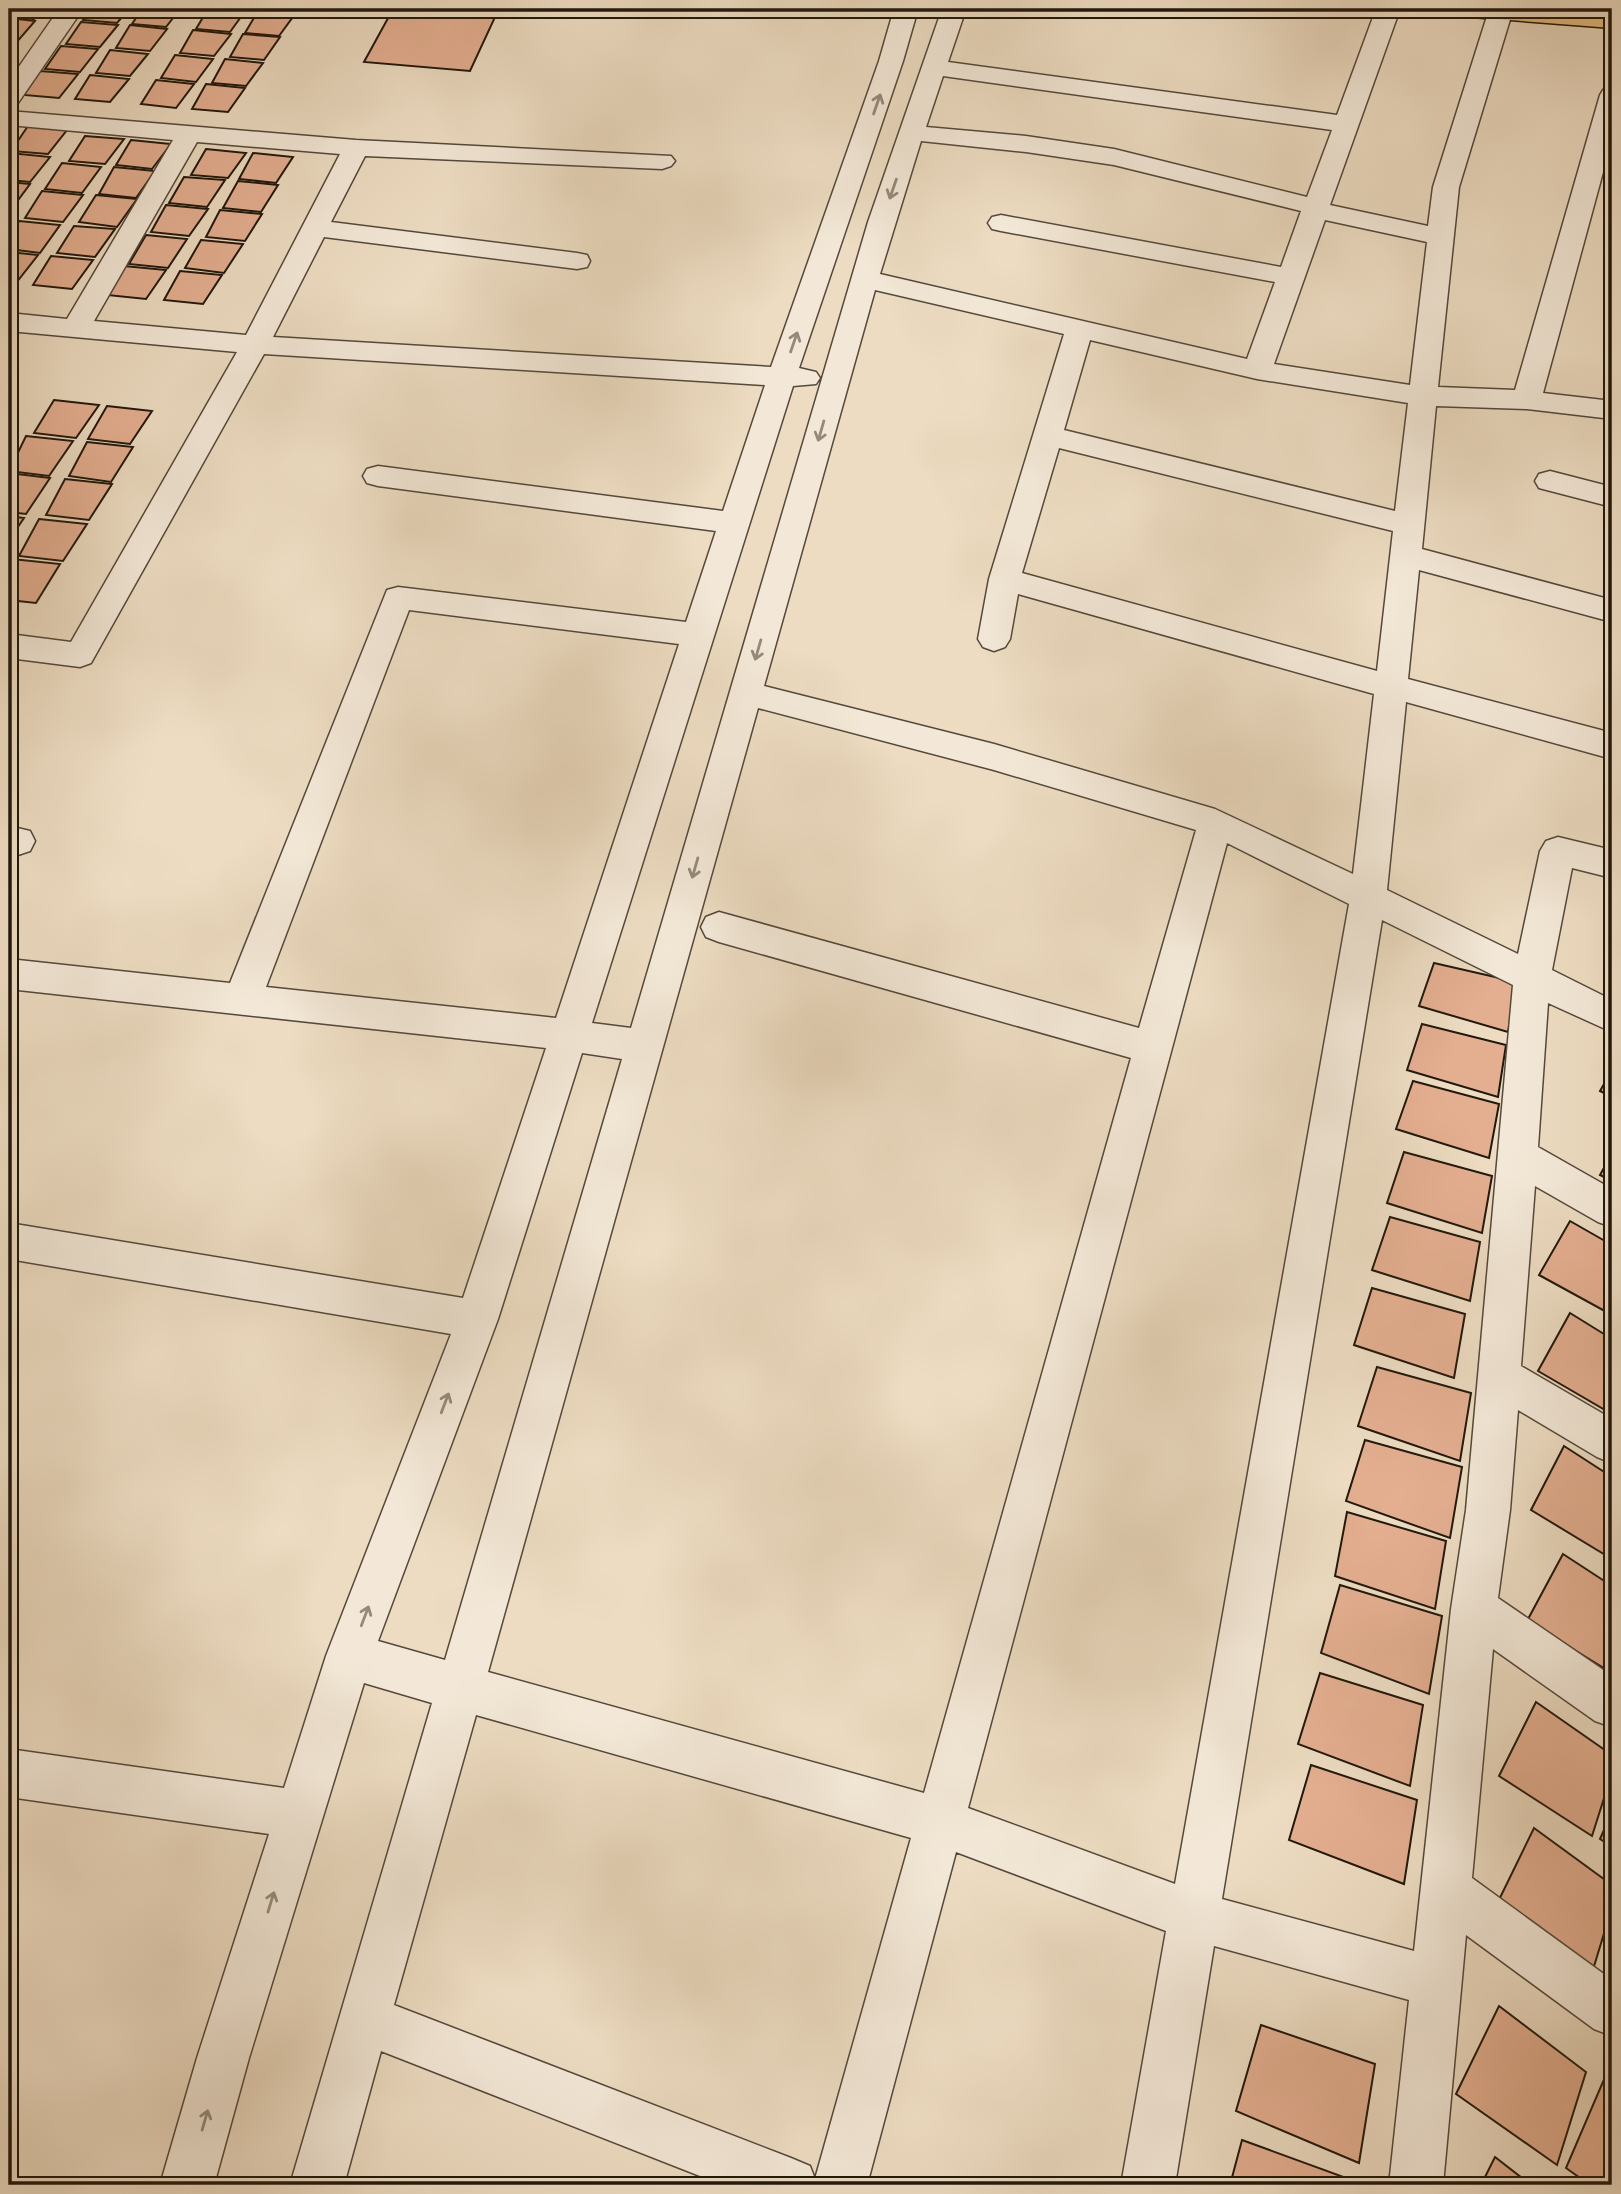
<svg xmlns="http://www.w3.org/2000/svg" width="1621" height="2194" viewBox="0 0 1621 2194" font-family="'IM FELL Double Pica',serif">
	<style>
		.building { fill: #e4af91; stroke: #21180c; stroke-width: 2 }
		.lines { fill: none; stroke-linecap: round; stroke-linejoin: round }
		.minor-casing { stroke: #54493a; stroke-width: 3 }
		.major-casing { stroke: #21180c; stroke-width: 3 }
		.minor { fill: #f3e8d7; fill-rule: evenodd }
		.major { fill: #e6be81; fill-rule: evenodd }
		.oneway { stroke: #948a7c }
	</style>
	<rect width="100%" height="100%" fill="#eddcc2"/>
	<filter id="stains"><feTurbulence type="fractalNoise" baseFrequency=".00286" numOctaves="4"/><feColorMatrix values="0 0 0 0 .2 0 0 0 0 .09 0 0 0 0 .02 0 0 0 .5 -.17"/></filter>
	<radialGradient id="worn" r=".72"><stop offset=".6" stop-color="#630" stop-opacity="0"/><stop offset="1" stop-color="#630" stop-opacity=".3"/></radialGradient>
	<g class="building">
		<path d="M9,9H43L34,19L9,17Z"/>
		<path d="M91,9H129L117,23L83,20Z"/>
		<path d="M142,9H180L166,27L132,24Z"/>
		<path d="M208,9H228L246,10L230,32L196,29Z"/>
		<path d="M393,9H414L496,15L470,71L364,62Z"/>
		<path d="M258,11L295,14L279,36L245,33Z"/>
		<path d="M9,18L35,21L16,43L9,42Z"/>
		<path d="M81,22L118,25L100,47L66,44Z"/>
		<path d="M130,25L167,29L150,51L116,48Z"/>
		<path d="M193,30L231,34L214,56L180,53Z"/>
		<path d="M243,34L280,37L264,60L230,57Z"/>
		<path d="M61,46L98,49L80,72L45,69Z"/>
		<path d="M110,50L148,54L130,76L96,73Z"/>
		<path d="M175,55L213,59L196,82L161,78Z"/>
		<path d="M225,59L263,63L246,86L212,83Z"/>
		<path d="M40,71L78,74L59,98L24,95Z"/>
		<path d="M90,75L129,79L110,102L75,99Z"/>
		<path d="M156,80L194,84L176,108L141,104Z"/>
		<path d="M206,84L245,88L228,112L192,109Z"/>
		<path d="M28,126L67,130L48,154L11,151Z"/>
		<path d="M85,136L124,139L105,164L69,161Z"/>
		<path d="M131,140L171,144L152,169L116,165Z"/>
		<path d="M206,149L246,153L228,178L191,175Z"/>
		<path d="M10,153L50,157L30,182L9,180Z"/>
		<path d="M253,153L293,157L276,183L239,179Z"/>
		<path d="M62,163L101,167L82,193L45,189Z"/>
		<path d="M114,167L155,171L136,198L99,194Z"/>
		<path d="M184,177L225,180L207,207L169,203Z"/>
		<path d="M238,181L278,185L261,212L223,208Z"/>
		<path d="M9,182L30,184L10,211H9Z"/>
		<path d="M42,191L83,195L63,222L25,218Z"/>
		<path d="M96,195L137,199L117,227L79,222Z"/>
		<path d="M166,205L208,209L189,236L151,232Z"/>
		<path d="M220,210L262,214L245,241L206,237Z"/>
		<path d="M19,221L60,225L40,253L9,249V237Z"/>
		<path d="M74,226L115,229L95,257L57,253Z"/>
		<path d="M146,235L187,239L168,268L129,264Z"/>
		<path d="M201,240L243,244L224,273L185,268Z"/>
		<path d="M9,252L38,255L16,283H9Z"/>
		<path d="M51,256L93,260L72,289L33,285Z"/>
		<path d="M124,266L166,270L146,299L107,295Z"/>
		<path d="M180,271L222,275L203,304L164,300Z"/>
		<path d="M54,400L99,405L76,438L34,433Z"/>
		<path d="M107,406L152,411L130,444L88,439Z"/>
		<path d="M26,436L73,441L49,476L9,471Z"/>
		<path d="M87,442L133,447L111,482L69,476Z"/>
		<path d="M9,473L50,478L26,514L9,512Z"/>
		<path d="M65,479L112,484L89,520L46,515Z"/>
		<path d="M9,516L24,518L9,540Z"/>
		<path d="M39,519L87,524L63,561L19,556Z"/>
		<path d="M12,559L60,564L36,603L9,600V565Z"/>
		<path d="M1434,963L1517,982L1508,1032L1419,1006Z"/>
		<path d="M1422,1024L1506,1045L1498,1097L1407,1070Z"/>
		<path d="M1612,1070V1097L1600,1091Z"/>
		<path d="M1413,1081L1499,1104L1489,1158L1396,1129Z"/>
		<path d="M1404,1152L1492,1176L1482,1233L1387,1203Z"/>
		<path d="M1612,1153V1181L1600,1175Z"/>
		<path d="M1390,1217L1480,1242L1470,1301L1372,1270Z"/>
		<path d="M1570,1221L1612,1245V1315L1539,1275Z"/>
		<path d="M1372,1288L1465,1314L1454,1378L1354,1345Z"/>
		<path d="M1570,1313L1612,1339V1414L1538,1371Z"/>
		<path d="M1377,1367L1471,1393L1460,1461L1358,1426Z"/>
		<path d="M1365,1440L1462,1467L1450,1538L1346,1501Z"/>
		<path d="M1564,1446L1612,1477V1559L1531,1510Z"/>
		<path d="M1347,1512L1446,1541L1435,1609L1335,1576Z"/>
		<path d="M1563,1554L1612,1586V1673L1527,1621Z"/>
		<path d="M1340,1585L1442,1616L1429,1694L1321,1653Z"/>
		<path d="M1320,1673L1423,1705L1410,1786L1298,1744Z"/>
		<path d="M1536,1702L1612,1755V1773L1592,1836L1499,1776Z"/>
		<path d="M1311,1765L1417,1800L1404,1884L1289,1840Z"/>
		<path d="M1612,1812V1847L1600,1839Z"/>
		<path d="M1534,1828L1612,1885V1907L1592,1973L1495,1908Z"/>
		<path d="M1499,2006L1586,2072L1557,2165L1456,2094Z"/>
		<path d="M1261,2025L1375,2064L1359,2163L1236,2111Z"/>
		<path d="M1605,2077L1612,2082V2185H1590L1566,2168Z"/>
		<path d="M1242,2140L1360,2183L1359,2185H1230Z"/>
		<path d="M1495,2157L1531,2185H1481Z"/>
	</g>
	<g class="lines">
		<g class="minor-casing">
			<g id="minor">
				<path d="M59,9H83L18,103L9,105V81Z"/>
				<path d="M894,9H918L903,61L799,368L816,372L820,378L816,384L793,386L592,1023L631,1028L868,222L942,9H966L948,62L1337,115L1376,9H1400L1330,205L1428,226L1433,187L1488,13L1491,9H1509L1512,13L1459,187L1438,387L1515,390L1600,95L1603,90L1612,88V139L1543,393L1612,401V419L1527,409L1436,406L1422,549L1612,600V622L1419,570L1408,679L1612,733V759L1406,702L1387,890L1518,954L1540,851L1546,841L1558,837L1612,850V878L1572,868L1552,970L1612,1000V1032L1548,1003L1538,1147L1612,1189V1227L1598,1222L1535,1186L1521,1366L1612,1419V1463L1597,1457L1518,1410L1510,1510L1498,1598L1612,1676V1727L1595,1721L1493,1649L1472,1878L1612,1980V2036L1594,2029L1466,1935L1443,2185H1389L1409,2000L1214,1946L1175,2185H1121L1166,1931L956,1852L867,2185H723L381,2051L344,2185H290L432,1703L364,1683L249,2058L214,2185H160L197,2058L269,1834L9,1797V1749L284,1788L326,1656L451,1334L9,1259V1223L463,1298L546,1048L9,989V959L230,983L387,590L398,587L686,622L716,531L378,486L367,483L363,476L367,469L378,466L723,511L765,385L264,354L91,663L80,667L9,658V634L71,642L237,352L9,331V313L67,319L173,140L9,125V111L356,140L671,156L675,161L671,166L662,169L365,156L331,222L577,253L587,255L590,261L587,267L577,269L324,237L273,337L771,367L879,61ZM943,76L1332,130L1307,197L1114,149L1026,136L926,127ZM921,141L1026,152L1114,165L1301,211L1281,267L1001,215L992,217L988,223L992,229L1001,231L1275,282L1247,359L880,274ZM197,142L340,154L246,335L94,321ZM1325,220L1427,242L1410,385L1274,364ZM875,290L1064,334L989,579L978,639L983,647L994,651L1005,647L1010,639L1018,594L1374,694L1353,874L1215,809L994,744L764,686ZM1090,340L1257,379L1408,403L1395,511L1064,430ZM1059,448L1393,531L1377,671L1022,573ZM409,610L679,644L556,1018L266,987ZM758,708L994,770L1196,830L1139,1028L719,912L706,917L701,927L706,937L719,942L1131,1058L924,1793L488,1672ZM1227,843L1349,904L1175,1884L968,1808ZM1382,920L1513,985L1466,1510L1451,1609L1414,1951L1222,1899ZM582,1053L622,1059L445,1660L378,1641L498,1319ZM476,1715L911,1838L815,2179L810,2166L791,2158L394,2005Z"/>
				<path d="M1550,471L1612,487V507L1539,488L1535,481L1539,474Z"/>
				<path d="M9,826L30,831L35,841L30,851L18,855L9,854Z"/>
			</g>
		</g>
		<g class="major-casing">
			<path id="major" d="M1446,9H1546L1612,14V28L1458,16L1450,14Z"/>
		</g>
		<use href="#minor" class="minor"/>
		<use href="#major" class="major"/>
	</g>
	<defs><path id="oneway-shaft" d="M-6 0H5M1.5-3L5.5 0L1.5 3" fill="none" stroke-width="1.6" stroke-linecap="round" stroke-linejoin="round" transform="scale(1.75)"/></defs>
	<g class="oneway">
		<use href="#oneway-shaft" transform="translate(877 104) rotate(-71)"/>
		<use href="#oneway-shaft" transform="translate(893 189) rotate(109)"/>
		<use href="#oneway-shaft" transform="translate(794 342) rotate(-71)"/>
		<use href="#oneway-shaft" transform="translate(821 431) rotate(106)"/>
		<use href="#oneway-shaft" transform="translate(758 650) rotate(106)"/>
		<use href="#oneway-shaft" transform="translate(695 868) rotate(106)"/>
		<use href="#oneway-shaft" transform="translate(445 1403) rotate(-69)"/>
		<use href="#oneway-shaft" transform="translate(365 1616) rotate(-69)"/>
		<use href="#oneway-shaft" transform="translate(271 1902) rotate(-73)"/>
		<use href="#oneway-shaft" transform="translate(205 2120) rotate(-74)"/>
	</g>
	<rect width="1621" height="2194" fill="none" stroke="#eddcc2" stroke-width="35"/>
	<rect x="10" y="10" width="1600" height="2173" fill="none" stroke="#21180c" stroke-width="3.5"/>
	<rect x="18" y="18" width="1586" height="2159" fill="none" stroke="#21180c" stroke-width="2"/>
	<rect width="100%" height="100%" filter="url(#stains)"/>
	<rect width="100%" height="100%" fill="url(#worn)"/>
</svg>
